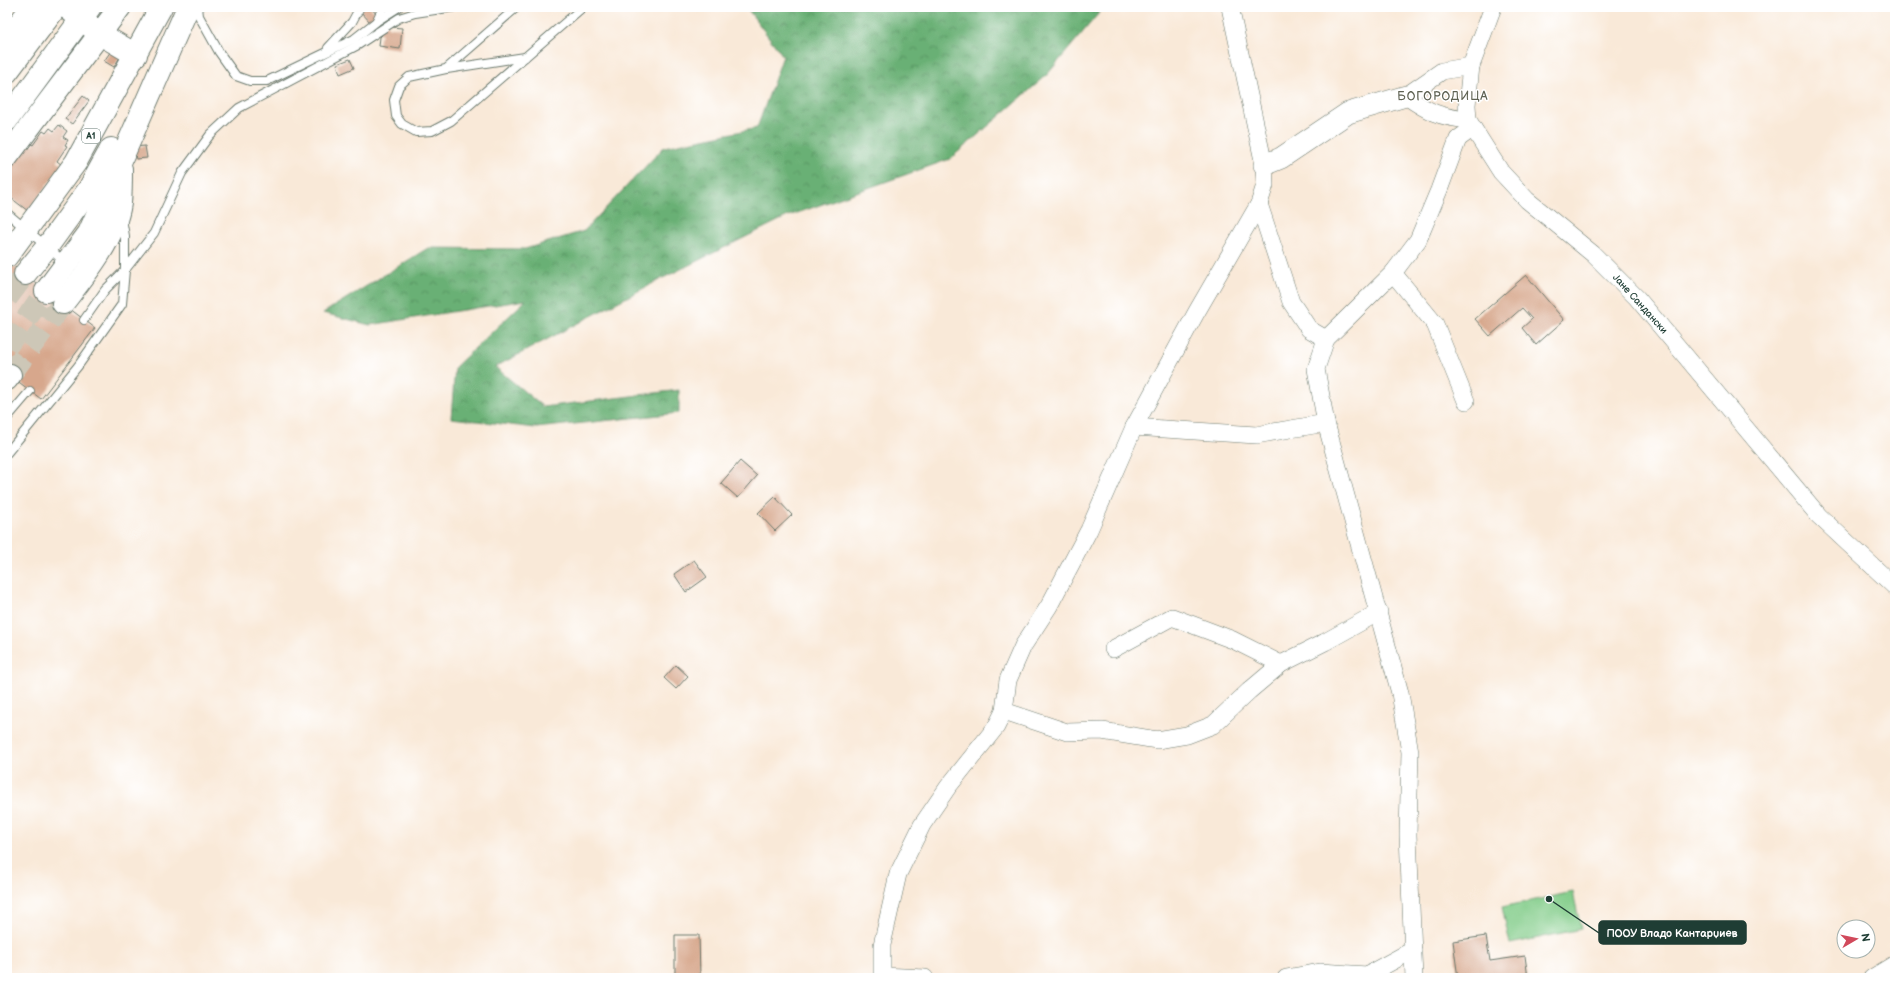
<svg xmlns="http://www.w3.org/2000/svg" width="1902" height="985" viewBox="0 0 1902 985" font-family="'Balsamiq Sans',sans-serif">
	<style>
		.forest { fill: url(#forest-crowns); stroke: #447654 }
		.pitch { fill: #82cc89; stroke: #50845e }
		.building { fill: #d7a78c }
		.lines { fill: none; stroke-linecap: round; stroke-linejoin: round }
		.motorway-tunnel { stroke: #cdc7b7; stroke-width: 22; stroke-dasharray: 22 11; stroke-linecap: butt }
		.service-casing { stroke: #6b796d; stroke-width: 10 }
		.minor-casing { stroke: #6b796d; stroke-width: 18 }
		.tertiary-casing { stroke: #6b796d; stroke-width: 22 }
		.motorway-casing { stroke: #6b796d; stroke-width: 24 }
		.service { stroke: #fff; stroke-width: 8 }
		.minor { stroke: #fff; stroke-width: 17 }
		.tertiary { stroke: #fff; stroke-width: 21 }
		.motorway { stroke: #fff; stroke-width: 22 }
		.labels { text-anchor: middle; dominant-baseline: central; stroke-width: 3; stroke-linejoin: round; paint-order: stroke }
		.shield { fill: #fff; stroke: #627771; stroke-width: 1 }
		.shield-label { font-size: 9px; font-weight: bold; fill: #1f3d34 }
		.street-label { font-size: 10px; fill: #1f3d34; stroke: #fff }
		.quarter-label { font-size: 12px; letter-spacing: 1px; fill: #5f6253; stroke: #fff }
		.leader { fill: none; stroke: #1f3d34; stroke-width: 1.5 }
		.callout-dot { fill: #1f3d34; stroke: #fff; stroke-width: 1.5 }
		.callout { fill: #1f3d34; stroke: #1f3d34; stroke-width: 1.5 }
		.callout-label { font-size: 11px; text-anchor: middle; font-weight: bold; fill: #fff }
	</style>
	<defs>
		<pattern id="forest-crowns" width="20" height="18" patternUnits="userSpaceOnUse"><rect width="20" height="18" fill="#69b075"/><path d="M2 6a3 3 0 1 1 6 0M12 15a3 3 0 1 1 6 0" fill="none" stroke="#569061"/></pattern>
	</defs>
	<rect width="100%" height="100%" fill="#fff"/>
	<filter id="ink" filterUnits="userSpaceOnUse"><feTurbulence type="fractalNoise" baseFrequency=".025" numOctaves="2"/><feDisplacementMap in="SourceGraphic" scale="8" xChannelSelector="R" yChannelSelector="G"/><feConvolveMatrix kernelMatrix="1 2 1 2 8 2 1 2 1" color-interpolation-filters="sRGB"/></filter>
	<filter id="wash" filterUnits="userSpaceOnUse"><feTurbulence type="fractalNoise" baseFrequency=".012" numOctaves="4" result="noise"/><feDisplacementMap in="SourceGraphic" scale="16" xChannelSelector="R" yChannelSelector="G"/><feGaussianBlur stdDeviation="0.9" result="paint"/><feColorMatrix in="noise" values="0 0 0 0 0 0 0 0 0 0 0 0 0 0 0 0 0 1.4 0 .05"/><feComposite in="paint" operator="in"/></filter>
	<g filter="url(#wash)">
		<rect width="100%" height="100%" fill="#f9e9d8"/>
		<path class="forest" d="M746,7H1104L1046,76L950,159L786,217L661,279L495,367L543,407L679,390V413L536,428L451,418L455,367L526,300L370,325L323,313L428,248L525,249L584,231L664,147L757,128L783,56Z"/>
		<path class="pitch" d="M1573,892L1581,929L1510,944L1502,907Z"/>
		<g id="blocks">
			<g class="building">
				<path d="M364,7H370L389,28L391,27L402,28L400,49L379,46L380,37L382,35L360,11Z"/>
				<path d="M111,51L120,57L114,67L104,61Z"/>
				<path d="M350,59L354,68L340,74L337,64Z"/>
				<path d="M83,96L89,101L72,124L65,119Z"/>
				<path d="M59,125L67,131L63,137L68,140L65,145L67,146L57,161L62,165L28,211L7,195V170L28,142L33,145L43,131L46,133L50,128L54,131Z"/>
				<path d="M145,146L147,158L136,159L134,147Z"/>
				<path d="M7,261L95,328L41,399L7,373Z"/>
				<path d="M1526,275L1564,320L1536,345L1522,328L1532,319L1522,308L1490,336L1475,319Z"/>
				<path d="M740,461L757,476L738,498L721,483Z"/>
				<path d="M775,497L792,515L775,531L758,513Z"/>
				<path d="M694,560L707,577L686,592L674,574Z"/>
				<path d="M676,665L688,676L676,689L664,678Z"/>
				<path d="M675,935H699L700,978H675Z"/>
				<path d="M1486,936L1490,961L1525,956L1528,978H1458L1453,941Z"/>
			</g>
		</g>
	</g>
	<g filter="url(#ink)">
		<use href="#blocks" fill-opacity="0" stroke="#6b796d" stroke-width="1"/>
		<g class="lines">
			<g class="motorway-tunnel">
				<path d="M7,298L25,274"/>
				<path d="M7,346L46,291"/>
				<path d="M10,375L63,303"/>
			</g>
			<g class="service-casing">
				<g id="service">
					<path d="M198,7L199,16L219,52L236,76L250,81H267L354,39L377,21L399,7"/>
					<path d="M517,7L446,69L409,77L399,86L394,100L396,116L402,124L416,132L432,131L451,121L583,7"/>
					<path d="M377,20L383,7"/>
					<path d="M328,48L352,22L360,7"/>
					<path d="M447,69L525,57"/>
					<path d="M7,213L66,263"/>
					<path d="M84,320L105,290L125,270V236L122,219"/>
					<path d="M7,418L30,391"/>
					<path d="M7,453L78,366L122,304L125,270L154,233L182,173L210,135L239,108L358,45L399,18L415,13L455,7"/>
				</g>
			</g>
			<g class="minor-casing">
				<g id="minor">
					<path d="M1493,7L1471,66L1467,105L1468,120L1473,128L1501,172L1527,200L1593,254L1637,298L1819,516L1895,587"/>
					<path d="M1468,120C1440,117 1428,112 1406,96L1442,71L1471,66"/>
					<path d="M1259,204L1291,302L1309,329L1326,339L1316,369L1326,423L1400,693L1410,752L1408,835L1414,978"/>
					<path d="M1393,273L1435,324L1466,401"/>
					<path d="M1326,339L1393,273L1418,240L1439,190L1458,139L1473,128"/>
					<path d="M1134,427L1256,435L1326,423"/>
					<path d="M1113,649L1172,617L1233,640L1281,664"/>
					<path d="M1004,711L1067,732L1102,731L1157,740L1187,735L1213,725L1249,691L1281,664L1325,642L1379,612"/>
					<path d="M882,976L925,978"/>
					<path d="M882,978V945L898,874L922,825L948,787L996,727L1004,711L1008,680L1023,646L1049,606L1089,530L1134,427L1196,313L1259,204L1265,185L1264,165L1230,7"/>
					<path d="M1286,978L1320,972L1367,975L1413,950"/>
					<path d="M1872,978L1895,964"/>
				</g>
			</g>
			<g class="tertiary-casing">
				<path id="tertiary" d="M1264,165L1281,158L1348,113L1406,96"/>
			</g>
			<g class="motorway-casing">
				<g id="motorway">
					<path d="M66,7L100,34L136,55"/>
					<path d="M7,40L32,7"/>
					<path d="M7,72L56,7"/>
					<path d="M7,120L90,7"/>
					<path d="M7,157L120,7"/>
					<path d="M7,256L76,162L161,7"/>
					<path d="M25,274L47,247L89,189L111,149"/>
					<path d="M46,291L89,233L188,7"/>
					<path d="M63,303C85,275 115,239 120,203C121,192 121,180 121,169"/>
					<path d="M7,379L10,375"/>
				</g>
			</g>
			<use href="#service" class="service"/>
			<use href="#minor" class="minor"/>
			<use href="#tertiary" class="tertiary"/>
			<use href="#motorway" class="motorway"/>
		</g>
	</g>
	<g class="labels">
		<rect class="shield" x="82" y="129" width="18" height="14" rx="3"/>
		<g class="shield-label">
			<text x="91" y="136">A1</text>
		</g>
		<g class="street-label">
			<text transform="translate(1640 304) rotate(48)">Јане Сандански</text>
		</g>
		<g class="quarter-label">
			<text x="1443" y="96">БОГОРОДИЦА</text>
		</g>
	</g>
	<path class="leader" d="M1549 899L1599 933"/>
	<circle class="callout-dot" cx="1549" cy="899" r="4"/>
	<rect class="callout" x="1599" y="921" width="147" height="23" rx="4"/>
	<g class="callout-label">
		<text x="1672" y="937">ПООУ Владо Кантарџиев</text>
	</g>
	<rect width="1902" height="985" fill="none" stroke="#fff" stroke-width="24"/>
	<g transform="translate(1856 939) rotate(81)"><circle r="19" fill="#ffffff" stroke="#a5b1ae"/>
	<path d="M0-3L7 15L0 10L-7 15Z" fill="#d1495b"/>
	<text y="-6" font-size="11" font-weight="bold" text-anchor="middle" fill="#1f3d34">N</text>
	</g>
</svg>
